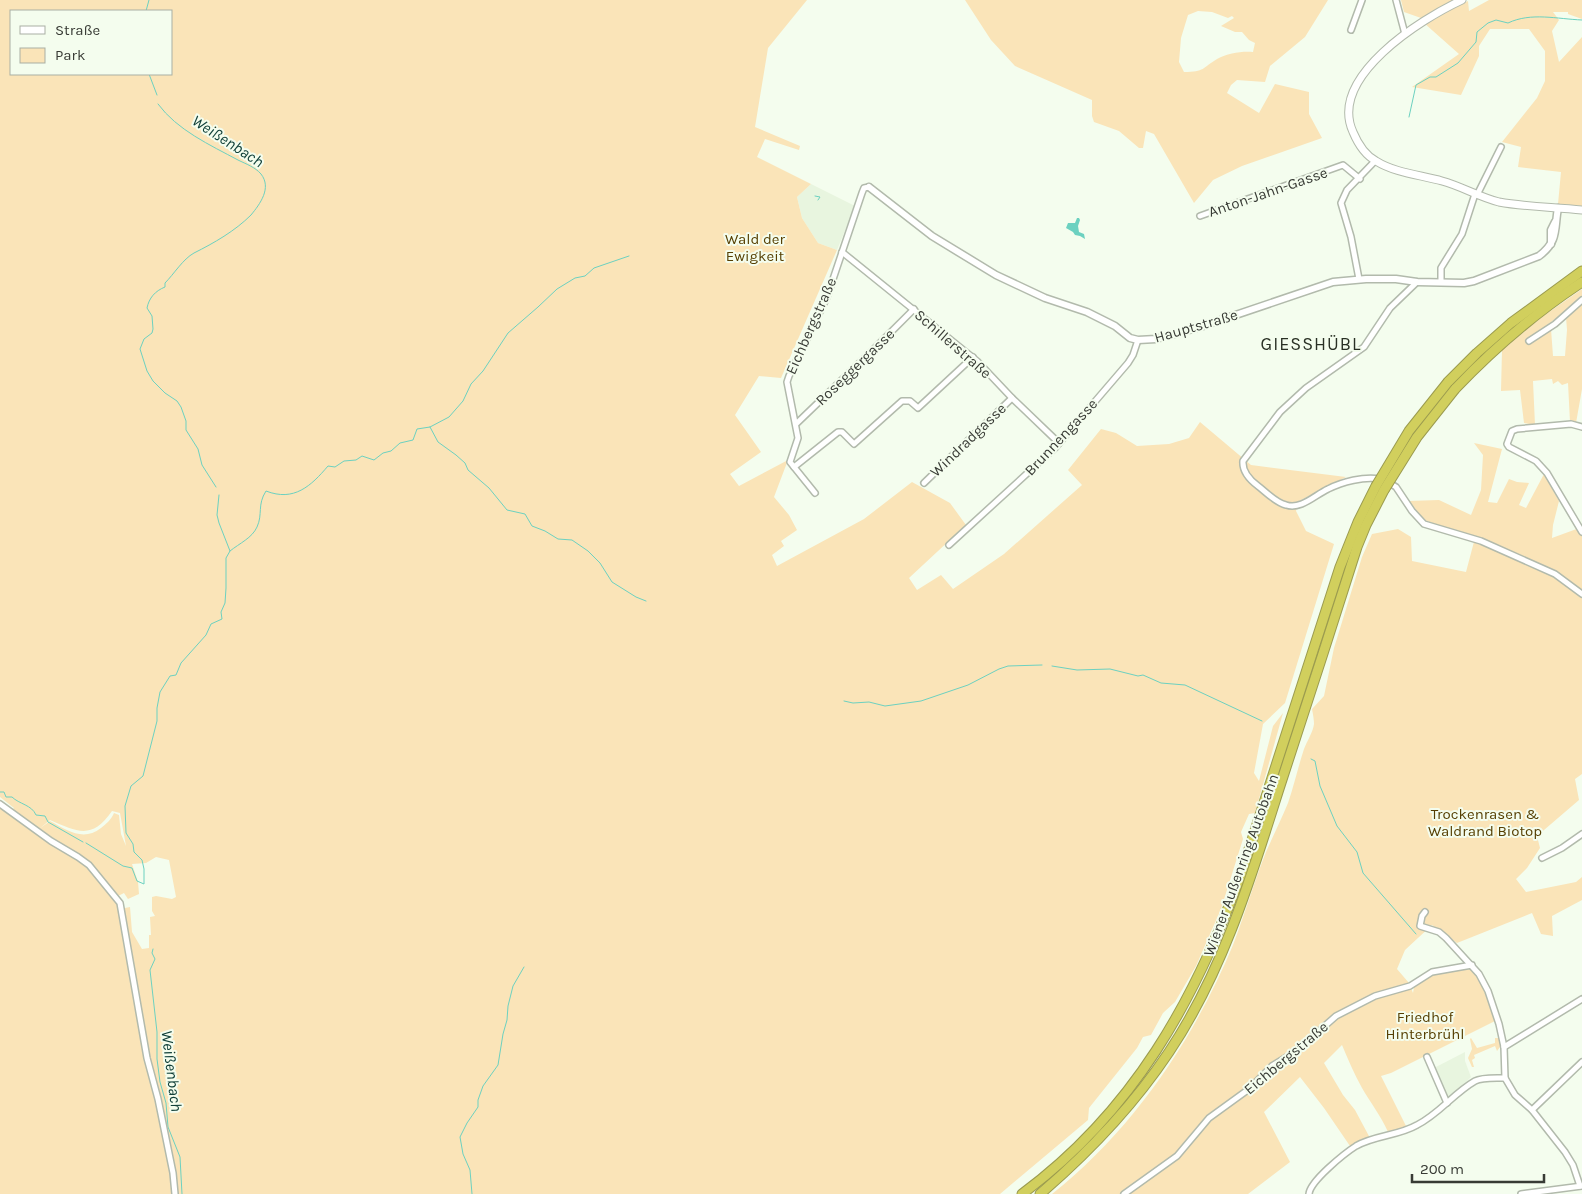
<svg xmlns="http://www.w3.org/2000/svg" width="1582" height="1194" viewBox="0 0 1582 1194" font-family="Karla,sans-serif">
	<style>
		.built { fill: #e8f5df }
		.green { fill: #fae4b8; fill-rule: evenodd }
		.water { fill: #6cd1c0 }
		.lines { fill: none; stroke-linecap: round; stroke-linejoin: round }
		.stream { stroke: #6cd1c0; stroke-width: 1 }
		.minor-casing { stroke: #b2baac; stroke-width: 8 }
		.tertiary-casing { stroke: #b2baac; stroke-width: 9 }
		.secondary-casing { stroke: #b2baac; stroke-width: 9 }
		.motorway-casing { stroke: #9b9b4f; stroke-width: 11 }
		.minor { stroke: #fff; stroke-width: 5 }
		.tertiary { stroke: #fff; stroke-width: 6 }
		.secondary { stroke: #fff; stroke-width: 7 }
		.motorway { stroke: #d1cf5d; stroke-width: 9 }
		.motorway-bridge-casing { stroke: #9b9b4f; stroke-width: 11; stroke-linecap: butt }
		.motorway-bridge { stroke: #d1cf5d; stroke-width: 9 }
		.labels { text-anchor: middle; dominant-baseline: central; stroke-width: 4; stroke-linejoin: round; paint-order: stroke }
		.street-label { font-size: 15px; fill: #383b35; stroke: #f4fdee }
		.park-label { font-size: 15px; fill: #563f02; stroke: #f4fdee }
		.water-label { font-size: 16px; font-style: italic; fill: #114039; stroke: #f4fdee }
		.quarter-label { font-size: 18px; letter-spacing: 1px; fill: #293024; stroke: #f4fdee }
	</style>
	<rect width="100%" height="100%" fill="#f4fdee"/>
	<g class="built">
		<path d="M811,184L855,206L837,250L818,243L802,218L797,197Z"/>
		<path d="M1465,1052V1061L1471,1077L1451,1097L1447,1098L1434,1068Z"/>
	</g>
	<g class="green">
		<path d="M0,0H807L768,48L755,127L800,146L799,150L765,139L757,157L811,184L797,197L802,218L818,243L837,250L781,378L759,376L735,415L761,452L730,474L739,486L788,460L774,497L789,515L797,530L781,541L784,546L772,555L777,566L864,519L912,482L950,503L966,525L909,578L917,590L941,575L953,589L1004,554L1082,485L1068,470L1101,429L1116,433L1137,446L1169,444L1189,438L1200,422L1251,465L1346,477L1299,501L1296,511L1306,531L1334,544L1285,703L1263,724L1254,773L1259,781L1273,726L1283,713L1255,813L1249,814L1241,832L1243,839L1221,909L1196,966L1175,1002L1163,1013L1151,1035L1143,1037L1137,1048L1089,1108L1088,1120L1000,1194H0V802L12,810L14,808L0,797ZM11,11H171V74H11ZM112,811L120,813L126,846L121,834L119,815L114,813C111,820 106,824 101,828C83,842 67,830 50,821L39,829L50,820C78,832 92,840 112,811ZM75,853L94,867L118,896L124,893L128,899L139,894L138,882L132,864L146,863L156,857L169,860L176,897L172,899L156,896L152,897V911L155,916L150,917L151,935H149V948L142,949L132,932L130,907L120,909L118,904L88,865Z"/>
		<path d="M965,0H1328L1305,37L1270,66L1265,82L1237,80L1231,85L1227,93L1259,113L1275,84L1309,92V114L1322,138L1242,166L1213,180L1194,203L1154,134L1146,131L1143,148H1139L1119,131L1094,122L1092,116V100L1015,66L991,40ZM1198,11L1212,12L1228,18L1232,16L1234,18L1221,26L1235,32H1242L1249,40L1255,43L1253,52C1242,51 1228,53 1217,59C1202,68 1205,72 1184,72L1179,62L1181,38L1188,15Z"/>
		<path d="M1401,0H1455L1421,18L1404,12Z"/>
		<path d="M1489,0H1582V19L1568,14V12H1553L1559,20L1552,31L1559,62L1582,37V206L1558,204L1561,172L1518,167L1521,147L1502,142L1537,98L1545,81V51L1529,29H1490L1479,46V56L1461,95L1412,87L1459,54L1424,23L1468,1L1469,11Z"/>
		<path d="M1582,289V389L1576,423L1570,422L1568,383L1562,385L1558,381L1553,384L1552,379L1533,381L1535,425L1524,423L1520,390L1501,391L1502,350L1542,317ZM1566,317L1567,330L1565,356H1553L1551,329L1534,336L1555,319L1557,320Z"/>
		<path d="M1474,443L1502,449L1488,502L1497,503L1509,479L1517,482L1529,483L1519,505L1526,508L1544,474L1559,501L1553,525L1552,538L1582,527V774L1575,779L1579,800L1537,836L1540,848L1527,868L1516,879L1526,892L1576,882L1582,877V900L1552,916L1553,936L1541,934L1532,913L1457,943L1432,925L1405,950L1397,969L1409,983L1413,993L1415,982L1432,972L1472,969L1482,985L1495,1021L1391,1073L1381,1076L1407,1128L1393,1133L1388,1132C1381,1116 1370,1102 1362,1088C1354,1074 1348,1059 1342,1045L1324,1063L1343,1095L1355,1110L1370,1138L1350,1146L1324,1108L1300,1077L1264,1112L1290,1162L1248,1194H1052C1133,1130 1194,1039 1233,945C1245,914 1254,882 1266,852C1273,836 1281,820 1288,803C1294,786 1298,767 1304,749C1307,741 1313,732 1314,724C1314,720 1313,714 1312,709L1324,696L1334,648L1362,557L1372,534L1398,529L1411,537L1412,561L1466,572L1475,538L1424,520L1408,501L1439,500L1471,515L1481,490L1483,455Z"/>
		<path d="M1471,1038L1477,1048L1495,1043V1038H1500V1047L1497,1051L1495,1046L1474,1055L1475,1058L1472,1060L1474,1067H1472L1468,1058L1472,1049L1470,1039Z"/>
	</g>
	<path class="water" d="M1077,218H1079L1080,220L1078,226L1079,232L1084,234L1085,239L1080,236L1075,235L1073,232L1066,228L1068,223H1075Z"/>
	<g class="lines">
		<g class="stream">
			<path d="M146,11L149,0"/>
			<path d="M149,74L157,95"/>
			<path d="M158,104C177,130 210,145 238,160C246,164 255,167 261,174C272,188 260,204 251,215C235,231 214,243 194,253C183,259 174,274 165,283V287C155,291 149,298 147,308L152,316L153,329L152,333L144,339L140,349L147,371L153,381L165,393L177,401L181,407L186,421V430L198,449L202,465L216,487"/>
			<path d="M1409,117L1416,85L1430,77H1436L1458,63L1476,42L1477,32L1488,23L1496,20L1508,23C1531,12 1557,19 1582,20"/>
			<path d="M815,196L820,197L818,200"/>
			<path d="M430,427L438,442L456,455L465,463L468,470L489,488L507,510L525,514L532,526L545,531L558,539L572,540L588,551L600,563L612,582L636,597L646,601"/>
			<path d="M230,551C240,543 252,538 257,527C263,514 257,505 266,491C294,502 311,486 328,466L335,467L344,461L356,460L362,456L374,460L383,453L391,451L400,443L413,440L417,429L430,427L449,417L463,401L471,384L483,371L508,333L538,307L557,289L575,278L585,276L594,268L629,256"/>
			<path d="M1052,666L1077,670L1110,669L1138,676L1143,675L1161,683L1185,685L1262,721"/>
			<path d="M844,701L853,703L869,702L885,706L921,701L968,685L999,669L1008,666L1042,665"/>
			<path d="M1311,759L1315,761L1320,786L1337,826L1357,852L1363,873L1416,934"/>
			<path d="M0,792H4L6,797H12C19,804 32,805 36,815L45,816L48,822L83,842"/>
			<path d="M86,843L123,866L132,868L137,881L144,884V869L142,860L134,852L133,844L126,833L125,806L131,786L143,776L157,721V708L160,692L170,676L176,675L181,663L206,635L211,624L222,619L221,612L225,603L226,588V558L230,551L219,523L217,515L219,495"/>
			<path d="M153,949L152,953L155,959L150,970L157,1032V1059L160,1082L166,1103L168,1127L180,1157L182,1194"/>
			<path d="M472,1194L470,1170L463,1154L460,1137L467,1123L478,1107V1100L483,1086L498,1065L503,1034L507,1020L508,1006L513,986L524,967"/>
		</g>
		<g class="minor-casing">
			<g id="minor">
				<path d="M1396,0L1405,34"/>
				<path d="M1351,30L1362,0"/>
				<path d="M1477,195L1501,147"/>
				<path d="M1200,216L1343,165L1360,179"/>
				<path d="M842,252L977,361L1012,398L1059,443"/>
				<path d="M1359,279L1351,237L1341,203L1347,190L1375,161"/>
				<path d="M1441,282V268L1462,234L1475,194"/>
				<path d="M1529,341L1555,324L1582,300"/>
				<path d="M796,424L874,349L914,309"/>
				<path d="M1582,427L1571,424L1517,429L1512,431L1507,444L1509,447L1536,461L1547,473L1582,532"/>
				<path d="M794,467L838,432H842L854,444L902,401H910L918,408L973,357"/>
				<path d="M1380,479C1364,476 1342,482 1328,489C1315,495 1301,510 1286,505C1276,503 1266,492 1258,486C1250,480 1242,472 1243,461L1280,412L1306,388L1364,347L1390,308L1417,282"/>
				<path d="M1388,482L1396,487L1412,511L1424,524L1481,541L1555,574L1582,594"/>
				<path d="M924,483L1012,398"/>
				<path d="M815,493L790,462L798,438L787,382L789,376L827,297L862,193L864,188L869,187"/>
				<path d="M949,545L1056,447L1128,363L1133,355L1138,340"/>
				<path d="M0,804L51,841L78,857L89,865L120,903L147,1058L158,1099L173,1173L175,1194"/>
				<path d="M1542,858L1562,848L1582,834"/>
				<path d="M1425,912L1422,916L1420,926L1439,932L1446,938L1479,974L1488,991L1499,1024L1504,1047L1505,1078L1515,1095L1532,1110L1565,1152L1573,1165L1580,1186"/>
				<path d="M1504,1047L1582,999"/>
				<path d="M1427,1057L1447,1103"/>
				<path d="M1532,1110L1582,1062"/>
				<path d="M1124,1194L1177,1156L1209,1118L1249,1089L1272,1066L1295,1052L1336,1016L1375,996L1410,986L1432,972L1472,965"/>
				<path d="M1309,1194C1310,1181 1345,1153 1356,1146C1375,1135 1398,1136 1417,1125C1439,1114 1454,1093 1475,1081C1482,1077 1496,1078 1505,1078"/>
				<path d="M1521,1194L1582,1186"/>
			</g>
		</g>
		<g class="tertiary-casing">
			<g id="tertiary">
				<path d="M869,187L932,236L996,275L1045,298L1087,312L1115,326L1130,338L1138,340L1156,339L1200,327L1333,282L1366,279H1396L1417,282L1464,283L1474,281L1539,256C1559,241 1554,229 1558,208"/>
				<path d="M1551,244V230L1555,222"/>
			</g>
		</g>
		<g class="secondary-casing">
			<path id="secondary" d="M1462,0C1421,19 1328,77 1353,132C1358,144 1365,155 1376,161C1395,173 1421,175 1442,181C1461,186 1479,197 1499,202C1526,207 1554,207 1582,210"/>
		</g>
		<g class="motorway-casing">
			<g id="motorway">
				<path d="M1448,382L1477,353L1511,323L1582,271"/>
				<path d="M1455,389C1494,348 1535,313 1582,282"/>
				<path d="M1022,1194C1133,1112 1195,1001 1241,874L1340,567L1358,522L1376,486"/>
				<path d="M1040,1194C1089,1152 1133,1106 1169,1052C1222,973 1250,881 1278,792C1305,710 1331,629 1357,547L1366,525L1384,490"/>
			</g>
		</g>
		<use href="#minor" class="minor"/>
		<use href="#tertiary" class="tertiary"/>
		<use href="#secondary" class="secondary"/>
		<use href="#motorway" class="motorway"/>
		<g class="motorway-bridge-casing">
			<g id="motorway-bridge">
				<path d="M1376,486L1409,431L1448,382"/>
				<path d="M1384,490L1417,437L1455,389"/>
			</g>
		</g>
		<use href="#motorway-bridge" class="motorway-bridge"/>
	</g>
	<g class="labels">
		<g class="street-label">
			<text transform="translate(1268 192) rotate(-19)">Anton-Jahn-Gasse</text>
			<text transform="translate(811 326) rotate(-66)">Eichbergstraße</text>
			<text transform="translate(1196 326) rotate(-16)">Hauptstraße</text>
			<text transform="translate(953 344) rotate(41)">Schillerstraße</text>
			<text transform="translate(855 367) rotate(-44)">Roseggergasse</text>
			<text transform="translate(1061 437) rotate(-47)">Brunnengasse</text>
			<text transform="translate(968 440) rotate(-44)">Windradgasse</text>
			<text transform="translate(1241 865) rotate(-70)">Wiener Außenring Autobahn</text>
			<text transform="translate(1286 1058) rotate(-40)">Eichbergstraße</text>
		</g>
		<g class="park-label">
			<text x="755" y="239">Wald der<tspan x="755" dy="17">Ewigkeit</tspan></text>
			<text x="1485" y="814">Trockenrasen &amp;<tspan x="1485" dy="17">Waldrand Biotop</tspan></text>
			<text x="1425" y="1017">Friedhof<tspan x="1425" dy="17">Hinterbrühl</tspan></text>
		</g>
		<g class="water-label">
			<text transform="translate(228 141) rotate(33)">Weißenbach</text>
			<text transform="translate(172 1071) rotate(83)">Weißenbach</text>
		</g>
		<g class="quarter-label">
			<text x="1311" y="344">GIESSHÜBL</text>
		</g>
	</g>
	<rect x="10" y="10" width="162" height="65" fill="#f4fdee" stroke="#a9afa4"/>
	<rect x="20" y="26" width="25" height="8" fill="#ffffff" stroke="#a9afa4"/>
	<text x="55" y="35" font-size="15" fill="#383b35">Straße</text>
	<rect x="20" y="48" width="25" height="15" fill="#fae4b8" stroke="#a9afa4"/>
	<text x="55" y="60" font-size="15" fill="#383b35">Park</text>
	<path d="M1412 1174v8h132v-8" fill="none" stroke="#383b35" stroke-width="2.5"/>
	<text x="1420" y="1174" font-size="15" fill="#383b35" stroke="#f4fdee" stroke-width="4" paint-order="stroke">200 m</text>
</svg>
